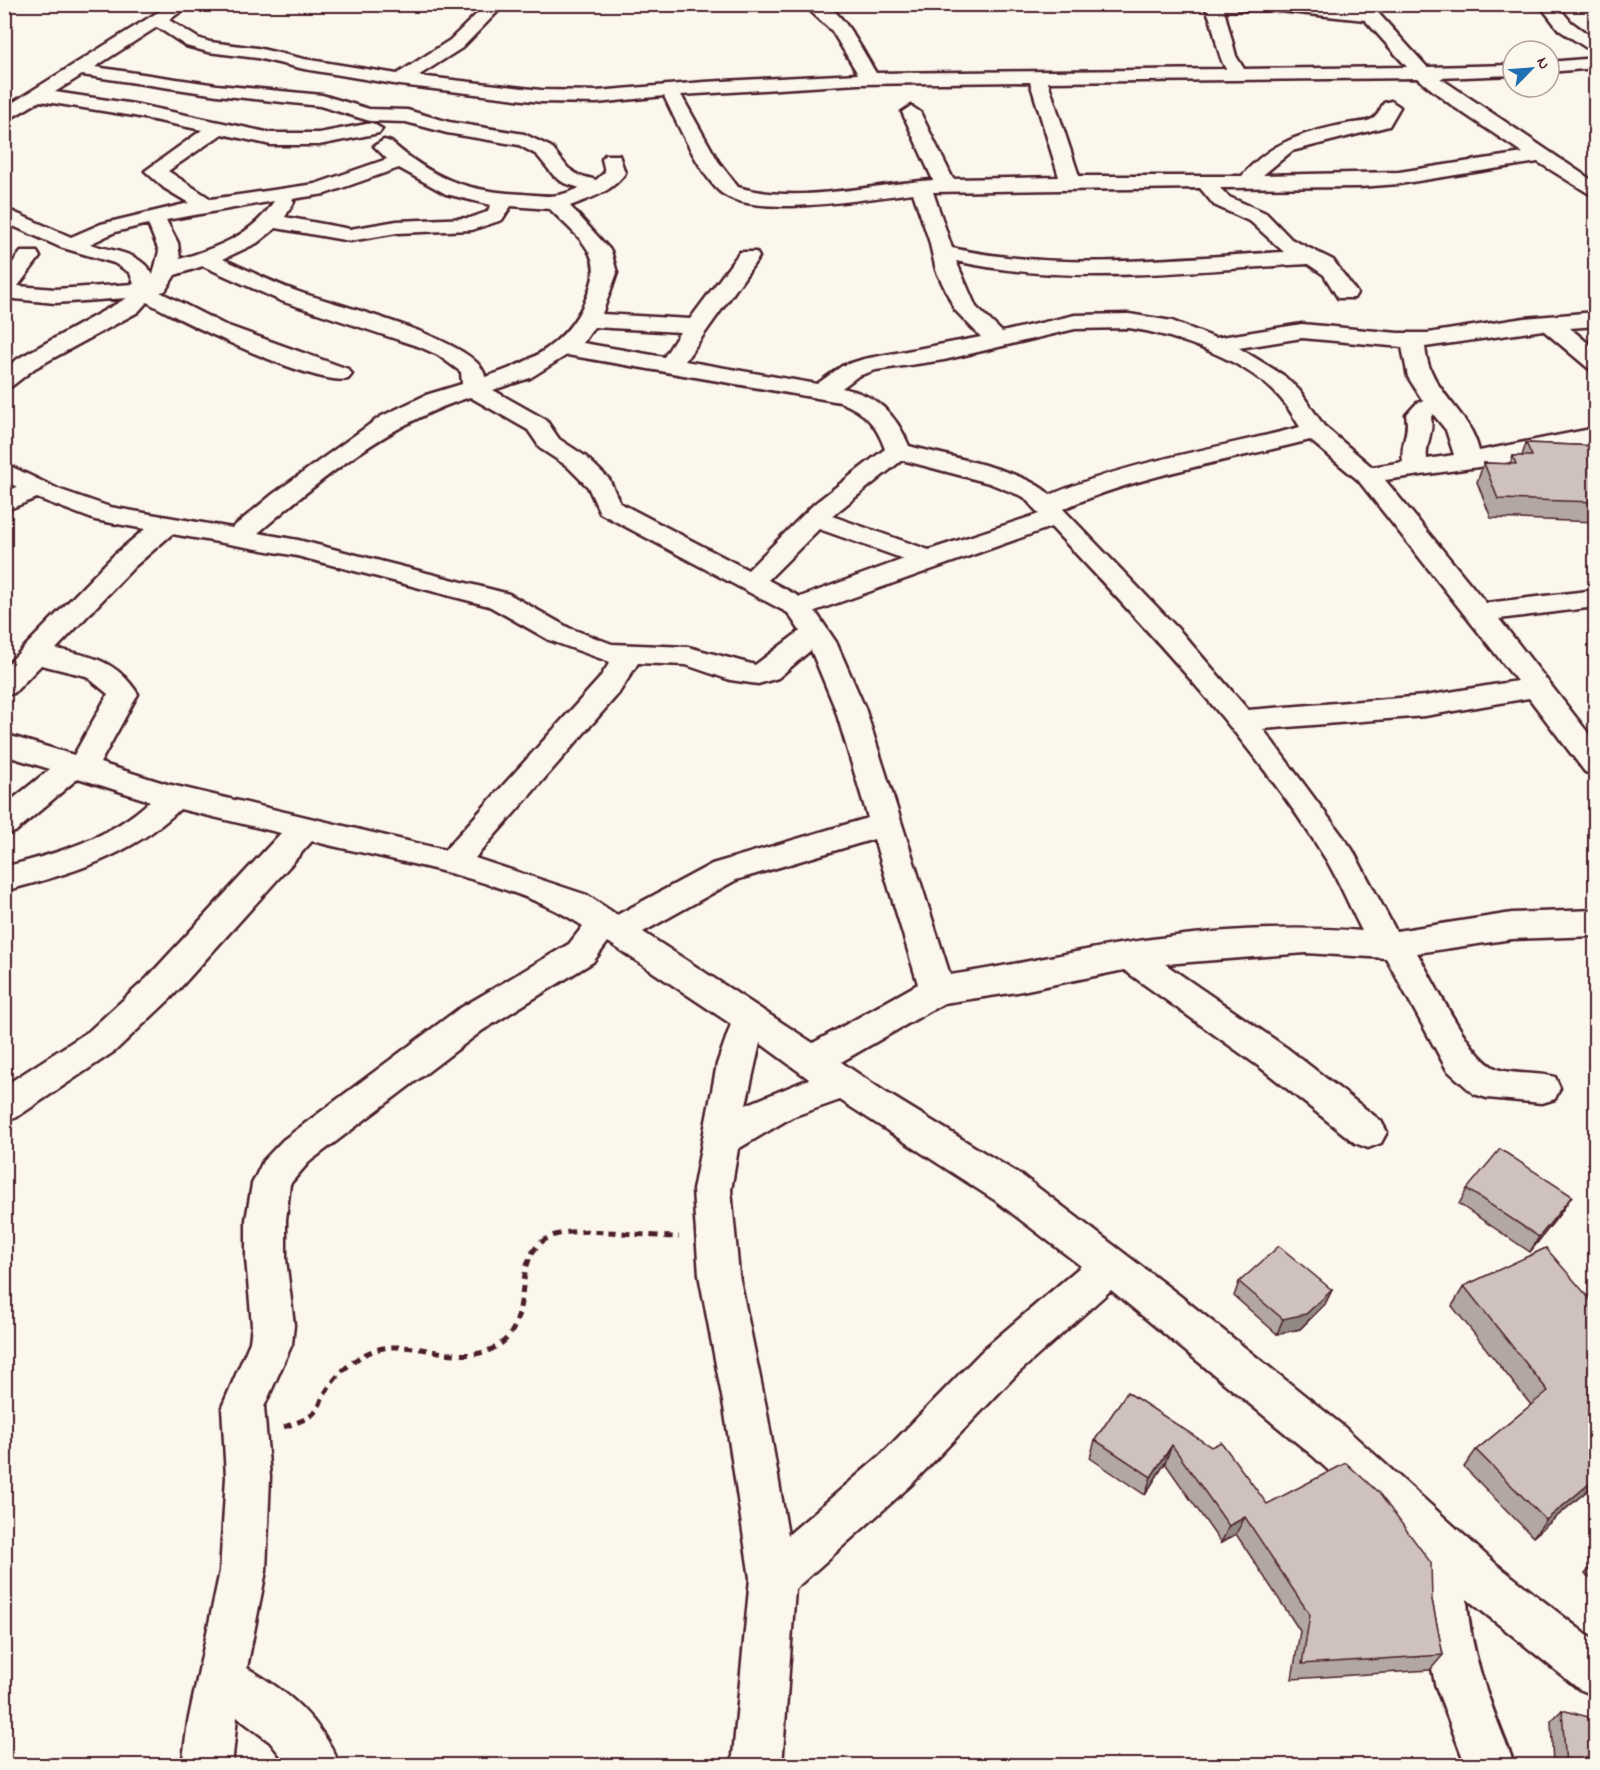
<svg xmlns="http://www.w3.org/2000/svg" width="1600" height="1770" viewBox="0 0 1600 1770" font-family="'Indie Flower',sans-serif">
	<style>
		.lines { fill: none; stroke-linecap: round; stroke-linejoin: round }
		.minor-casing { stroke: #4a1f2b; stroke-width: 5 }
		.path { stroke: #4a1f2b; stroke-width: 5; stroke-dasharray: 8 6; stroke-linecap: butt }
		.minor { fill: #fbf7ec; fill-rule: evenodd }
		.wall { fill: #b2a7a2; stroke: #4a1f2b; stroke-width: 1.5 }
		.shaded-wall { fill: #918884; stroke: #4a1f2b; stroke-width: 1.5 }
		.building { fill: #cfc2bc; stroke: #4a1f2b; stroke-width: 1.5 }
	</style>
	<rect width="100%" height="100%" fill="#fbf7ec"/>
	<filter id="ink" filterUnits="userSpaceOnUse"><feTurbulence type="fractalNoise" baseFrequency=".0167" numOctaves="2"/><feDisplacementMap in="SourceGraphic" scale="12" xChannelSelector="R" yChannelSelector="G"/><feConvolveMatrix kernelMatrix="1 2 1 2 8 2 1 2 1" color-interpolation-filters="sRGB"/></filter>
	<g filter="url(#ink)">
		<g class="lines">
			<g class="minor-casing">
				<g id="minor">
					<path d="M171,4H191L169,20L198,38L210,42L257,48L304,59L397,74L450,40L487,4H505L462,48L418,76L541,90L597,91L704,82L858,74L832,31L803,4C809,4 817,3 823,4C842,9 866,57 876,73L1226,69C1214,49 1216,23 1203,4H1315L1355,9L1352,4H1370L1427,67L1513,65V75L1440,78L1596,183V198L1538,162L1399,184L1360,187L1220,188L1229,197L1266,213L1291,239L1333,260L1357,293L1354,298H1338L1324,275L1308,264C1192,270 1070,287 956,261L976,307L1002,332L1075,315L1129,314L1172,321L1215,338L1302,324L1398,333H1428L1524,318L1596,312V326L1570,328L1596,350V370L1588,368L1543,330L1425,347C1429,393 1470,410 1479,451L1596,428V443L1500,464L1385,480L1486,603L1596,590V607L1499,619L1596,743V775L1585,772L1529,698L1425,716L1263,729L1352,849L1396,931L1512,913L1596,910V936L1512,939L1417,953C1434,981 1468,1055 1495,1068C1508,1075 1537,1072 1555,1077L1560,1088L1555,1099L1542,1103L1487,1098L1474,1094L1447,1070L1386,958L1306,953L1165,964L1287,1048L1381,1121L1387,1132L1381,1143L1368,1148L1355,1143L1261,1068L1124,970L1017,992L944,1003L841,1062L885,1092L1024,1177L1179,1295L1343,1426L1496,1564L1596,1642V1696L1579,1689L1467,1599C1470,1658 1494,1712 1515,1766H1466L1435,1684L1422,1616L1420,1555L1313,1456L1111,1290L1016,1375L910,1486L795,1589L782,1766H732L750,1578L724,1407L699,1275L693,1190L717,1064L731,1024L608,942L593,962L483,1030L309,1162L290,1184L286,1220V1259L294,1325L292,1344L264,1407L270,1477L266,1571L247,1668C290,1693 321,1719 340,1766H289L270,1742L237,1717L232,1766H182L188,1722L220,1571L226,1477L222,1407L250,1342L252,1325L246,1259V1220L252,1184L263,1161L283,1140L457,1010L569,944L583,926C514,880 393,861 312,841L171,998L115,1051L17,1117L4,1121V1086L89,1031L147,978L281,833L180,809C130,857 70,874 4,891V867C58,853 109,839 150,801L78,778L15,832L4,835V806L50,769L4,755V734L74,755L108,694L86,676L41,665L14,693L4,695V668L114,555L145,529L95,520L37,498L4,511V493L17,487L4,480V463L58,489L110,507L232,528L273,494L380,417L426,395L462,384L461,372L438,355L420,347L281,301L203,266L175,275L165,291L160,292L223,324L348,369L352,374L348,379C315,387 182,321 147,302L138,312L35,368L12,386L4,388V369L19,358L127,298L55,303L4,298V274L21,252H37L40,257L18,286L55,289L134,284L130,273L114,263L60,247L4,222V208L71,237L101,224L189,203L164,188L145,171L202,130L134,116L40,101L4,122V108ZM1224,10H1270L1365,20L1407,67L1244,69L1236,56ZM157,27L186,46L208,52L257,58L304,69L400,85L541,102L597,103L664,96C675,119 703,181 723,194C759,219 869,198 913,193L929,240L936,270L955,310L981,337L864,359L842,366L817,384L685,361L759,257L756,252H740L690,319L602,314L617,273L611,251L570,206C591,198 612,192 625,173L619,155H605L602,159L605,172L596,180L578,175L568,168L551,147L524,134L449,122L407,110L369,109L322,95L217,85L95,67ZM82,75L217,95L320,106L370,121L406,122L447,133L519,145L537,155L554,176L564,183L580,188C553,199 550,196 522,194C466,191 433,179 391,142L384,140L374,146L387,159L315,184L211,199L168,171L222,134L271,145H319L379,133L382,129L372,123L319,133H271L134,104L55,92ZM1417,78L1454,107L1523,153L1399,172L1263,175L1292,151L1389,126L1400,107L1391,101L1384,103C1381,107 1378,115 1374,118C1368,123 1355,122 1347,124C1305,132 1270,142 1242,176H1079L1048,82ZM1030,82L1059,177L953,179L920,112L911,106L902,112L933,180C871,184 800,205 738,187L718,161L681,95L858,84ZM399,168L446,194L491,205L487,212L470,218L397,221L350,229L285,217L294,202L292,199L325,194ZM1200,188L1214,205L1251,222L1284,252C1174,258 1061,272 952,248L933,192ZM274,201C253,235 216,248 180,259L178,243L166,220ZM511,206L550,209C562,222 583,238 590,254C597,269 593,279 588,294C570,342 533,362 485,377C483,341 333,304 299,292C273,283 248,270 223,259L257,243L276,228L350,241L397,233L472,230L502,220ZM148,224L159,251L153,275C139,251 114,252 90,244L115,232ZM594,327L680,332L664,357L583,343ZM1129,328C1177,335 1250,361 1282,400C1289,408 1294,418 1300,427C1217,449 1130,461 1050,495C1026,470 945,456 909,446C896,414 877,395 842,388L858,376L876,370L944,360L1075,329ZM1302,338L1402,347L1408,377L1423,401L1417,403L1406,415C1410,435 1400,441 1403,462L1372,467L1324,426L1299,390L1283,375L1239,348ZM567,355L840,402C865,412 876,424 885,449L814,504L748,570L620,503L609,479L585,456L559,439L546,420L493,390L530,378ZM470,397L528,430L541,449L567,466L588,487L600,513L788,613L800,631L755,665L688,647L612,644L569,628L509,594L298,540L258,533C321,479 390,422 470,397ZM1433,414L1446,430L1454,455L1427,459C1425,443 1434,433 1431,417ZM1310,440L1358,480L1517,681L1425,696L1248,710L1181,632L1063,509C1142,474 1228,461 1310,440ZM902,460L989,483L1024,497L1039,514L929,550L832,516ZM1051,527C1149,632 1251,738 1327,861C1340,883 1350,908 1362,931C1292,926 1222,929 1152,939C1085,948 1018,965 950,975L865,708L836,642L815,611ZM819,529L904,559L800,597L768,580ZM172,534L297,556L489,606L549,640L610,662L599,679L445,850L167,784L100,763L138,694C117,661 92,656 56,649L134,567ZM811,650L835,708L868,818L712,864L617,915L587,895L475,858L619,693L638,663L686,665L730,680L758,684L778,678ZM874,839L918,984L813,1043L643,932L736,880ZM760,1043L809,1079L746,1105ZM840,1100L996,1201L1081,1266L986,1347L880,1456L788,1535L766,1407L739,1275L731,1190L738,1149L792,1117Z"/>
					<path d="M1539,4H1556L1571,22L1596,40V54L1559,30Z"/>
					<path d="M1596,58V68L1549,72V62Z"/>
				</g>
			</g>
			<path class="path" d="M284,1427C295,1423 308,1420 316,1411C320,1406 321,1400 324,1395C336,1374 356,1355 379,1349C417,1339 464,1369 499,1345C537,1320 507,1254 552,1236C581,1225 646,1237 679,1237"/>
			<use href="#minor" class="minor"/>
		</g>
		<g class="wall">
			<path d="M1526,443L1596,446V522L1491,518L1477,482L1484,463L1510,464L1513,456H1522Z"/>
			<path d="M1467,1189L1562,1211L1530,1252L1459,1204Z"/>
			<path d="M1546,1248L1596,1483L1533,1537L1464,1467L1476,1450L1531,1405L1452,1306L1464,1286Z"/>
			<path d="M1239,1282L1332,1290L1325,1304L1300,1329L1277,1334L1234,1296Z"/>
			<path d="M1127,1392L1267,1504L1432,1600L1443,1655L1430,1670L1292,1679L1300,1631L1236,1534L1221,1543L1165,1463L1145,1495L1090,1458L1095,1440Z"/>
			<path d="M1596,1562V1583L1585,1574Z"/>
			<path d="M1562,1710L1596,1766H1553L1551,1721Z"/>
		</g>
		<g class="shaded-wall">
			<path d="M1572,1196L1562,1211L1530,1252L1539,1237Z"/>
			<path d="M1332,1290L1325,1304L1300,1329L1277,1334L1283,1319Z"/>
			<path d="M1172,1445L1165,1463L1145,1495L1151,1477Z"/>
			<path d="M1596,1478V1483L1533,1537L1546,1520Z"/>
			<path d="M1245,1517L1236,1534L1221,1543L1229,1526Z"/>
		</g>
		<g class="building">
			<path d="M1526,443L1596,446V502L1498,499L1484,463L1516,464L1513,456H1532Z"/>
			<path d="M1500,1149L1572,1196L1539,1237L1467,1189Z"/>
			<path d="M1279,1246L1332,1290L1306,1314L1283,1319L1239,1282Z"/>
			<path d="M1546,1248L1596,1306V1478L1546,1520L1476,1450L1548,1391L1464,1286Z"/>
			<path d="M1127,1392L1211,1447L1221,1442L1267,1504L1346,1463L1379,1493L1431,1563L1432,1600L1443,1655L1302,1664L1310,1615L1245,1517L1229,1526L1172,1445L1151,1477L1095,1440Z"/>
			<path d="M1562,1710L1596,1719V1766H1566Z"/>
		</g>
	</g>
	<rect width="1600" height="1770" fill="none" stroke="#fbf7ec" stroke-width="24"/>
	<rect x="12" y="12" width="1576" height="1746" fill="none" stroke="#4a1f2b" stroke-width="2" filter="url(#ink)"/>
	<g transform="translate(1531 69) rotate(65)"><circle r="28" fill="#fbf7ec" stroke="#b4a19f" stroke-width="1.5"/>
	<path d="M0-4.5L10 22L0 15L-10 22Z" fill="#1f6fb2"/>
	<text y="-9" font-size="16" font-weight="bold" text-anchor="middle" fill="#4a1f2b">N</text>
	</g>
</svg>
